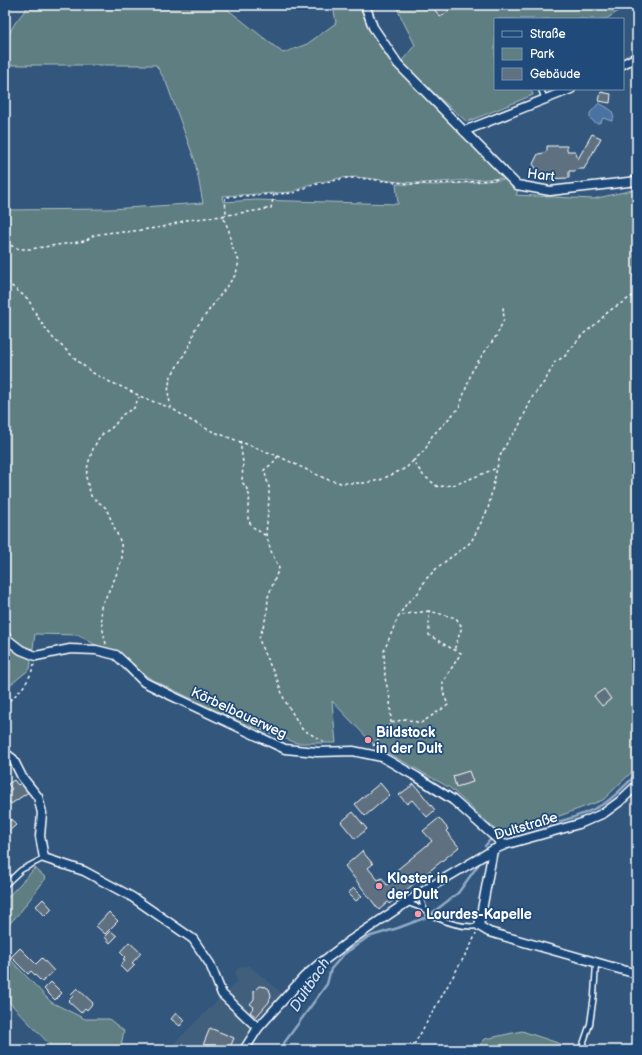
<svg xmlns="http://www.w3.org/2000/svg" width="642" height="1055" viewBox="0 0 642 1055" font-family="'Balsamiq Sans',sans-serif">
	<style>
		.built { fill: #405e7d }
		.green { fill: #5e7e82; stroke: #aebec0 }
		.water { fill: #4873a2; stroke: #91abc7 }
		.lines { fill: none; stroke-linecap: round; stroke-linejoin: round }
		.stream { stroke: #91abc7; stroke-width: 2.5 }
		.building { fill: #5f7180; stroke: #fff }
		.service-casing { stroke: #fff; stroke-width: 7 }
		.minor-casing { stroke: #fff; stroke-width: 11 }
		.path { stroke: #fff; stroke-width: 1.5; stroke-dasharray: 3 3; stroke-linecap: butt }
		.service { stroke: #1f4a7a; stroke-width: 4 }
		.minor { stroke: #1f4a7a; stroke-width: 8 }
		.poi-dot { fill: #ff9aa2; stroke: #1f4a7a; stroke-width: 1.5 }
		.labels { text-anchor: middle; dominant-baseline: central; stroke-width: 3.5; stroke-linejoin: round; paint-order: stroke }
		.street-label { font-size: 14px; fill: #fff; stroke: #1f4a7a }
		.poi-label { font-size: 14px; font-weight: bold; fill: #fff; stroke: #1f4a7a; text-anchor: start }
		.water-label { font-size: 15px; font-style: italic; fill: #d1dce8; stroke: #1f4a7a }
	</style>
	<rect width="100%" height="100%" fill="#32567c"/>
	<filter id="ink" filterUnits="userSpaceOnUse"><feTurbulence type="fractalNoise" baseFrequency=".025" numOctaves="2"/><feDisplacementMap in="SourceGraphic" scale="8" xChannelSelector="R" yChannelSelector="G"/><feConvolveMatrix kernelMatrix="1 2 1 2 8 2 1 2 1" color-interpolation-filters="sRGB"/></filter>
	<g filter="url(#ink)">
		<path class="built" d="M242,966H249L257,972L284,995L242,1046L240,1050H167L237,981L235,974L237,969Z"/>
		<g class="green">
			<path d="M29,5H222L283,53L307,44L336,23L333,5H361L360,6L368,27L391,59L485,155L503,178L423,183L399,182L357,177L340,178L307,185L293,192L222,196L223,202L256,200L398,204L396,184L437,185L510,179L520,187L516,195L593,199L637,189V767L603,800L554,818L498,832L450,788L374,745L332,701L336,743H297L242,723L155,681L79,635L35,634L30,669L5,689V210L110,209L203,203L195,161L166,82L156,65H5V41L15,23Z"/>
			<path d="M396,5H628L606,19H495V89H531L533,95L467,122L411,73L401,62L415,45L400,15Z"/>
			<path d="M35,868L46,878L21,911L5,929V900Z"/>
			<path d="M5,949L8,957L51,1002L85,1019H109L124,1031L120,1050H55L9,1002L5,994Z"/>
			<path d="M522,1031L561,1044L558,1050H476L485,1039Z"/>
		</g>
		<path class="water" d="M599,103L608,108L612,111L614,117L612,121L603,118L601,122C597,125 592,121 590,118V113Z"/>
		<g class="lines">
			<g class="stream">
				<path d="M499,834C534,827 574,822 605,803C616,796 627,783 637,774"/>
				<path d="M485,846L491,839"/>
				<path d="M279,1050L327,984L331,969L344,954L368,937L398,928L427,917L458,893L481,861"/>
			</g>
		</g>
		<g class="building">
			<path d="M434,5H444L449,11L440,17L432,6Z"/>
			<path d="M601,92L611,94L610,103L599,101Z"/>
			<path d="M592,134L601,138L584,169H577L576,171H569V178L542,179V174H540L533,164L538,154L544,153L547,151V146H567V151H575L578,159Z"/>
			<path d="M604,689L611,699L602,706L594,696Z"/>
			<path d="M469,771L473,782L456,787L453,776Z"/>
			<path d="M14,780L18,785L23,782L30,791L11,804L5,796V794L12,789L8,784Z"/>
			<path d="M380,783L390,795L365,816L355,804Z"/>
			<path d="M414,784L435,810L427,817L412,800L407,804L399,795Z"/>
			<path d="M353,812L367,829L355,839L341,822Z"/>
			<path d="M439,818L448,829L446,831L459,847L389,904L388,902L379,910L345,866L362,851L373,864L368,868L378,880L382,878L387,885L395,878L392,874L432,841L423,831Z"/>
			<path d="M11,819L16,825L8,832L5,829V824Z"/>
			<path d="M354,888L362,896L356,901L348,893Z"/>
			<path d="M43,899L52,909L45,916L36,906Z"/>
			<path d="M109,912L118,921L105,934L96,926Z"/>
			<path d="M111,931L117,936L110,943L105,937Z"/>
			<path d="M129,942L141,953L132,963L135,965L127,973L120,966L125,960L123,959L125,957L120,952Z"/>
			<path d="M20,948L36,964L42,958L54,971L42,982L31,971L28,974L11,957Z"/>
			<path d="M51,982L62,993L55,1000L44,989Z"/>
			<path d="M259,986L266,987L269,989L271,995L269,1002L256,1017L250,1012L254,1007L250,1004L254,999V991Z"/>
			<path d="M77,988L93,1003L87,1010L85,1008L81,1013L68,1001L73,996L71,994Z"/>
			<path d="M176,1013L185,1020L180,1026L171,1019Z"/>
			<path d="M210,1028L234,1038L229,1050H201Z"/>
		</g>
		<g class="lines">
			<g class="service-casing">
				<g id="service">
					<path d="M541,89L545,100"/>
					<path d="M5,885L21,870L44,858"/>
					<path d="M420,894L424,909L428,913"/>
					<path d="M408,903L424,909"/>
					<path d="M435,917C448,923 464,928 479,926"/>
					<path d="M581,1050L590,1024L594,995L596,964"/>
				</g>
			</g>
			<g class="minor-casing">
				<g id="minor">
					<path d="M365,5L373,27L398,64L517,185L550,191L637,181"/>
					<path d="M623,64L637,57"/>
					<path d="M464,131L571,89"/>
					<path d="M5,635L8,640L21,650L36,656L70,649L96,650L116,655L129,667L144,682L172,696L285,749L317,752L353,751L382,757L417,777L453,800L504,845"/>
					<path d="M5,753L13,759L22,777L38,797L42,813L40,836L44,858L84,871L132,897L193,939L210,964L222,994L258,1028"/>
					<path d="M493,850L479,926L489,932L637,974"/>
					<path d="M244,1050L258,1028L304,977L318,965L351,940L388,915L427,889L493,850L504,845L579,824L604,813L619,802L637,785"/>
				</g>
			</g>
			<g class="path">
				<path d="M5,243L19,249H30L85,241L94,235L114,232H126L163,227L187,220L223,216L226,213L225,197L294,193L309,186L346,178H359L412,184L459,183L500,179"/>
				<path d="M5,276L9,284L28,299L40,321L53,338L80,363L93,373L110,382L122,387L146,399L171,408L190,420L209,430L278,456L326,479L341,483H365L380,480L406,468L413,461L423,475L438,487L457,484L497,468L500,456L509,439L517,430L533,396L545,381L555,362L565,356L582,335L597,323L609,311L637,293"/>
				<path d="M171,408L168,392L170,378L191,343L195,329L236,274L239,261L231,245L229,231L223,216C239,212 255,212 271,208L274,194"/>
				<path d="M240,441L243,463L242,482L246,487L250,497L248,506V520L253,527L266,536"/>
				<path d="M278,456L273,463L264,470L269,487V499L266,534L271,551L279,568L268,597L267,614L259,639L264,653L277,679L284,699L302,729L326,743"/>
				<path d="M413,461L425,450L432,436L459,408L472,371L481,357L497,335L504,319L503,306"/>
				<path d="M398,617L407,603L418,593L426,579L438,567L471,542L488,509L497,468"/>
				<path d="M106,644L102,626L101,607L115,578L122,559L121,543L106,508L91,496L86,477L88,464L93,449L100,436L114,426L122,415L134,408L139,397"/>
				<path d="M5,704C20,692 29,683 34,664"/>
				<path d="M391,723L390,699L385,678L384,651L398,617L406,614L429,611"/>
				<path d="M373,746L391,723L405,719L421,723L448,705L443,692V682L461,653C450,648 440,642 429,635V611L456,618L462,627L454,650"/>
				<path d="M411,1050L472,943L476,933"/>
			</g>
			<use href="#service" class="service"/>
			<use href="#minor" class="minor"/>
		</g>
	</g>
	<g class="poi-dot">
		<circle cx="368" cy="740" r="4"/>
		<circle cx="379" cy="886" r="4"/>
		<circle cx="418" cy="914" r="4"/>
	</g>
	<g class="labels">
		<g class="street-label">
			<text transform="translate(541 175) rotate(7)">Hart</text>
			<text transform="translate(239 713) rotate(25)">Körbelbauerweg</text>
			<text transform="translate(526 826) rotate(-17)">Dultstraße</text>
		</g>
		<g class="poi-label">
			<text x="376" y="732">Bildstock<tspan x="376" dy="16">in der Dult</tspan></text>
			<text x="387" y="878">Kloster in<tspan x="387" dy="16">der Dult</tspan></text>
			<text x="426" y="914">Lourdes-Kapelle</text>
		</g>
		<g class="water-label">
			<text transform="translate(310 985) rotate(-57)">Dultbach</text>
		</g>
	</g>
	<rect width="642" height="1055" fill="none" stroke="#1f4a7a" stroke-width="20"/>
	<rect x="10" y="10" width="622" height="1035" fill="none" stroke="#fff" stroke-width="1.5" filter="url(#ink)"/>
	<rect x="494" y="18" width="130" height="72" fill="#1f4a7a" stroke="#7992af"/>
	<rect x="502" y="31" width="20" height="6" fill="#1f4a7a" stroke="#7992af"/>
	<text x="530" y="38" font-size="12" fill="#ffffff">Straße</text>
	<rect x="502" y="48" width="20" height="12" fill="#5e7e82" stroke="#7992af"/>
	<text x="530" y="58" font-size="12" fill="#ffffff">Park</text>
	<rect x="502" y="68" width="20" height="12" fill="#5f7180" stroke="#7992af"/>
	<text x="530" y="78" font-size="12" fill="#ffffff">Gebäude</text>
</svg>
